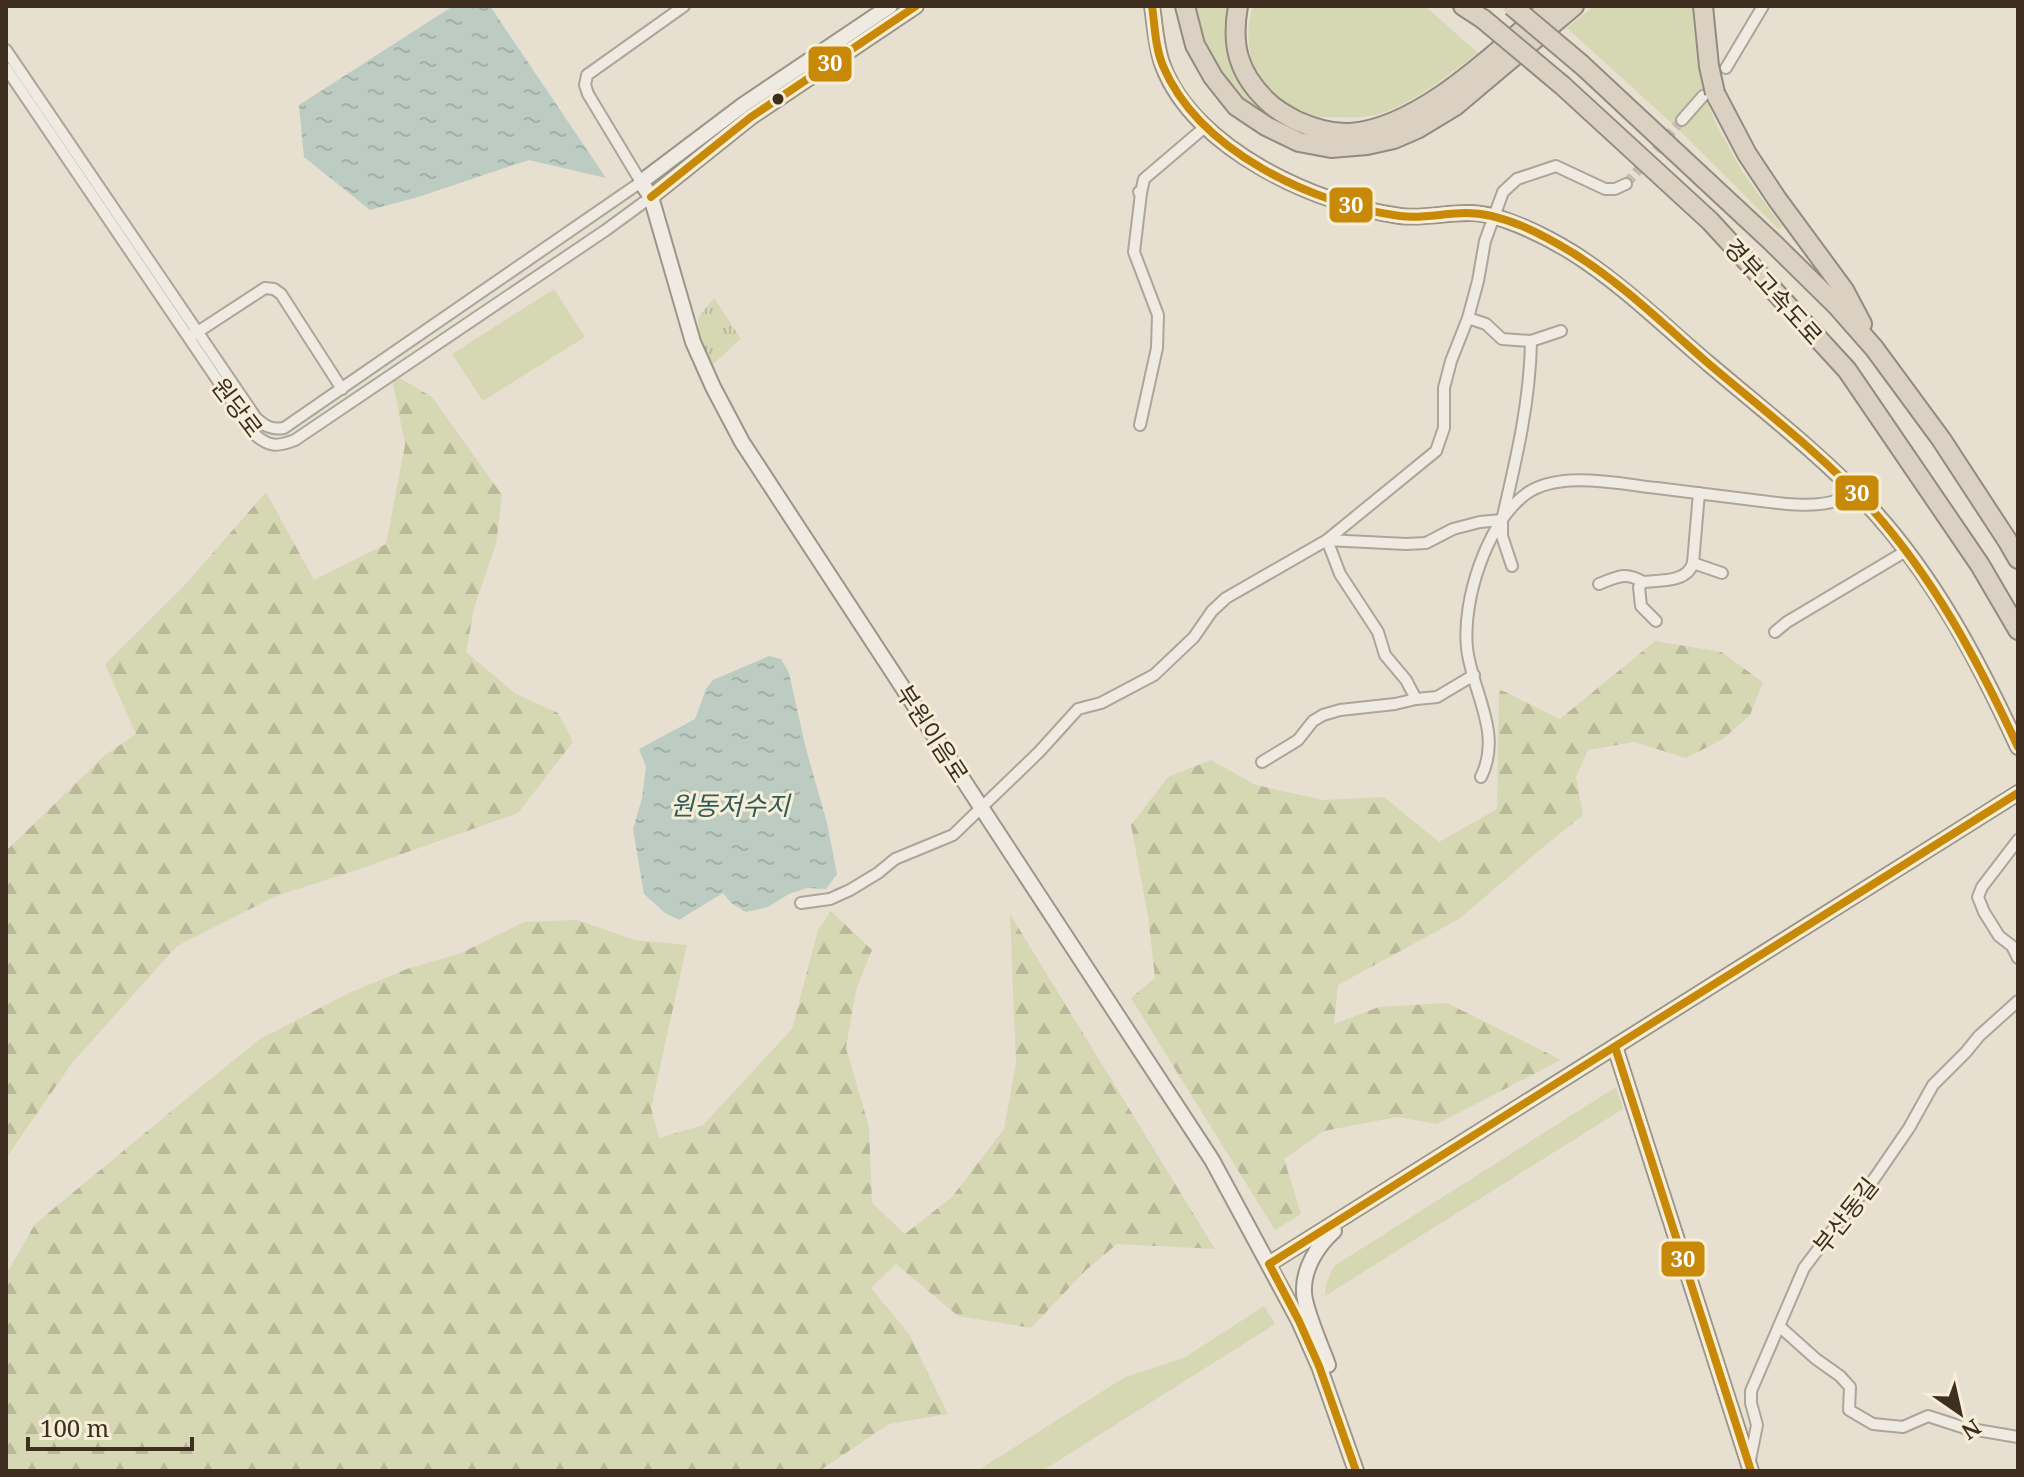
<svg xmlns="http://www.w3.org/2000/svg" width="2024" height="1477" viewBox="0 0 2024 1477" font-family="'Noto Serif','Noto Sans KR',serif">
	<style>
		.grass { fill: #d6d7b3 }
		.forest { fill: url(#forest-firs) }
		.park { fill: url(#park-tufts) }
		.water { fill: url(#water-ripples) }
		.lines { fill: none; stroke-linecap: round; stroke-linejoin: round }
		.street-tunnel { stroke: #c5bcae; stroke-width: 10; stroke-dasharray: 10 5; stroke-linecap: butt }
		.street-casing { stroke: #ada599; stroke-width: 14 }
		.secondary-casing { stroke: #9c958a; stroke-width: 18 }
		.highway-casing { stroke: #928b80; stroke-width: 22 }
		.street { stroke: #efebe3; stroke-width: 10 }
		.secondary { stroke: #efebe3; stroke-width: 14 }
		.highway { stroke: #dad1c2; stroke-width: 18 }
		.highway-bridge-casing { stroke: #928b80; stroke-width: 22; stroke-linecap: butt }
		.highway-bridge { stroke: #dad1c2; stroke-width: 18 }
		.bus-1-casing { stroke: #f7eed8; stroke-width: 14 }
		.bus-1 { stroke: #c88808; stroke-width: 8 }
		.bus-dot { fill: #3d2e20; stroke: #f7eed8; stroke-width: 3 }
		.labels { text-anchor: middle; dominant-baseline: central; stroke-width: 6; stroke-linejoin: round; paint-order: stroke }
		.street-label { font-size: 24px; fill: #3d2e20; stroke: #f7eed8 }
		.water-label { font-size: 26px; font-style: italic; fill: #2f5d5a; stroke: #f7eed8 }
		.line-badge { stroke: #f7eed8; stroke-width: 3 }
		.badge-label { font-size: 22px; text-anchor: middle; font-weight: bold; fill: #fff }
	</style>
	<defs>
		<pattern id="forest-firs" width="22" height="20" patternUnits="userSpaceOnUse" patternTransform="scale(2)"><rect width="22" height="20" fill="#d6d7b3"/><path d="M5 1l3.5 6h-7zM16 11l3.5 6h-7z" fill="#b9b99a"/></pattern>
		<pattern id="park-tufts" width="24" height="20" patternUnits="userSpaceOnUse" patternTransform="scale(2)"><rect width="24" height="20" fill="#d6d7b3"/><path d="M3 7l-1-3M5 7V3M7 7l1-3M15 17l-1-3M17 17v-4M19 17l1-3" fill="none" stroke="#b9b99a"/></pattern>
		<pattern id="water-ripples" width="26" height="14" patternUnits="userSpaceOnUse" patternTransform="scale(2)"><rect width="26" height="14" fill="#bcccc2"/><path d="M2 4q2-2 4 0t4 0M15 11q2-2 4 0t4 0" fill="none" stroke="#a2b0a6"/></pattern>
	</defs>
	<rect width="100%" height="100%" fill="#e7e0d1"/>
	<g class="grass">
		<path d="M1194,6H1228L1229,50L1239,82L1267,114L1262,115C1253,108 1240,102 1232,93C1212,70 1198,35 1194,6Z"/>
		<path d="M1253,6H1425L1478,53C1449,74 1419,99 1385,112C1370,118 1353,118 1337,117C1329,117 1320,118 1312,116C1262,103 1237,54 1253,6Z"/>
		<path d="M1594,6H1695L1693,26L1702,86L1716,124L1743,173L1781,225V228L1778,229L1679,130L1567,28Z"/>
		<path d="M554,289L585,337L483,401L452,354Z"/>
		<path d="M1616,1087L1623,1109L1325,1296L1326,1284L1334,1266Z"/>
		<path d="M1264,1306L1275,1324L1042,1471H977L1125,1377L1184,1358Z"/>
	</g>
	<g class="forest">
		<path d="M391,373L432,397L502,495L496,544L474,608L466,652L516,694L558,713L573,742L518,813L357,870L276,896L177,946L72,1063L6,1158V851L104,756L136,734L105,664L183,587L266,492L314,580L386,544L405,445Z"/>
		<path d="M1655,641L1721,652L1763,682L1750,715L1723,739L1686,758L1634,742L1588,750L1576,777L1583,815L1547,844L1459,919L1338,985L1334,1024L1379,1007L1447,1003L1561,1060L1437,1124L1397,1117L1324,1131L1284,1159L1301,1214L1275,1230L1131,998L1155,978L1148,916L1131,825L1168,777L1211,760L1256,785L1323,800L1384,797L1439,842L1497,809L1499,689L1560,719Z"/>
		<path d="M831,911L872,950L856,990L846,1048L869,1127L872,1203L905,1234L952,1197L1004,1129L1016,1063L1010,914L1215,1249L1117,1244L1085,1271L1031,1328L958,1316L896,1264L871,1288L909,1334L948,1414L889,1424L819,1471H6V1270L10,1268L35,1224L197,1090L260,1039L349,993L407,969L461,953L524,922L577,920L635,940L687,945L651,1108L659,1138L703,1125L792,1029L818,930Z"/>
	</g>
	<path class="park" d="M714,298L741,339L711,366L699,341L698,318Z"/>
	<g class="water">
		<path d="M453,6H490L606,178L529,160L418,197L370,210L304,157L299,105Z"/>
		<path d="M769,656L781,659L789,673L805,745L827,823L837,874L826,889L807,888L789,894L768,907L746,912L731,903L723,893L679,920L665,913L644,894L633,829L642,798L646,767L639,749L695,719L706,689L713,680Z"/>
	</g>
	<g class="lines">
		<path class="street-tunnel" d="M1626,184L1682,120"/>
		<g class="street-casing">
			<g id="street">
				<path d="M6,50L256,418C265,426 271,430 284,428L641,182L588,94L585,85L587,75L684,6"/>
				<path d="M6,68L254,434C269,447 277,447 295,440L606,230L651,197"/>
				<path d="M1726,68L1763,6"/>
				<path d="M1682,120L1703,96"/>
				<path d="M1139,192L1141,193L1144,179L1205,127"/>
				<path d="M1468,318L1486,324L1502,339L1531,341L1561,331"/>
				<path d="M193,335L265,288L274,289L281,294L342,389"/>
				<path d="M1140,425L1157,348L1158,315L1134,252L1141,193"/>
				<path d="M1693,563L1722,573"/>
				<path d="M1512,566L1502,536V520C1516,460 1530,403 1531,341"/>
				<path d="M1599,584C1617,577 1625,571 1643,582"/>
				<path d="M1656,621L1641,606L1639,587L1643,582C1660,580 1687,583 1693,563L1699,493"/>
				<path d="M1775,632L1787,622L1906,551"/>
				<path d="M1416,699L1406,680L1385,655L1378,632L1340,574L1327,540L1406,544L1426,543L1453,529L1480,522L1502,520"/>
				<path d="M1262,762L1298,740L1313,721L1323,715L1340,710L1395,704L1416,699L1437,697L1474,675"/>
				<path d="M1481,777C1503,733 1472,692 1467,648C1462,600 1487,523 1526,494C1559,470 1619,484 1657,488C1689,492 1721,496 1753,500C1778,503 1814,509 1838,500C1843,498 1848,494 1853,490"/>
				<path d="M2018,840L1982,887L1978,897L1984,912L1999,936L2012,946L2018,958"/>
				<path d="M801,903L830,899L850,890L878,873L895,859L953,835L1039,752L1078,709L1101,703L1154,675L1194,637L1212,611L1226,598L1327,540L1436,451L1444,428V388L1451,361L1468,318L1478,281L1485,241L1503,192L1517,179L1556,166L1605,189H1615L1626,184"/>
				<path d="M1779,1326L1816,1359L1840,1376L1850,1387L1849,1410L1873,1424L1903,1427L1928,1416L1965,1428L2018,1437"/>
				<path d="M1749,1465L1757,1425L1751,1403V1391L1804,1268L1838,1223L1874,1179L1909,1128L1933,1085L1966,1052L1979,1036L2018,1001"/>
			</g>
		</g>
		<g class="secondary-casing">
			<g id="secondary">
				<path d="M890,6L743,105L641,182L651,197L693,342L713,387L742,442L1212,1160L1299,1321L1319,1366L1356,1471"/>
				<path d="M1152,6C1155,25 1156,48 1163,66C1194,149 1317,205 1400,216C1424,219 1448,212 1472,213C1502,214 1547,237 1573,253C1622,284 1665,327 1709,364C1763,410 1820,454 1868,505C1933,574 1979,662 2018,747"/>
				<path d="M651,197L751,117L916,6"/>
				<path d="M1615,1047L1751,1471"/>
				<path d="M1269,1264L2018,793"/>
				<path d="M1328,1365C1322,1348 1304,1308 1304,1292C1303,1269 1317,1246 1334,1231"/>
			</g>
		</g>
		<g class="highway-casing">
			<g id="highway">
				<path d="M1185,6L1195,45L1213,77L1236,106L1266,126L1299,142L1331,148L1367,145L1394,139L1417,129L1455,106L1574,6"/>
				<path d="M1238,6C1231,45 1238,73 1267,101C1276,110 1285,115 1297,121C1313,128 1333,134 1350,133C1421,128 1498,50 1550,6"/>
				<path d="M1463,6L1483,19"/>
				<path d="M1703,6L1709,66"/>
				<path d="M1582,65L1772,242L1837,306L1874,348L1941,439L2007,540L2018,559"/>
				<path d="M1563,86L1710,221L1847,370L1980,565L2018,630"/>
				<path d="M1715,93L1747,154L1777,199L1844,290L1862,324"/>
			</g>
		</g>
		<use href="#street" class="street"/>
		<use href="#secondary" class="secondary"/>
		<use href="#highway" class="highway"/>
		<g class="highway-bridge-casing">
			<g id="highway-bridge">
				<path d="M1512,6L1582,65"/>
				<path d="M1483,19L1563,86"/>
				<path d="M1709,66L1715,93"/>
			</g>
		</g>
		<use href="#highway-bridge" class="highway-bridge"/>
		<g class="bus-1-casing">
			<g id="bus-1">
				<path d="M1152,6C1155,26 1155,47 1163,66C1199,151 1312,204 1400,216C1422,219 1444,213 1466,213C1503,213 1542,234 1573,253C1623,284 1665,326 1709,364C1763,410 1820,453 1868,505C1933,576 1978,661 2018,747"/>
				<path d="M651,197L751,117L916,6"/>
				<path d="M1615,1047L1751,1471"/>
				<path d="M1356,1471L1319,1366L1299,1321L1269,1264L2018,793"/>
			</g>
		</g>
		<use href="#bus-1" class="bus-1"/>
	</g>
	<circle class="bus-dot" cx="778" cy="99" r="7"/>
	<g class="labels">
		<g class="street-label">
			<text transform="translate(1774 291) rotate(48)">경부고속도로</text>
			<text transform="translate(238 407) rotate(53)">원당로</text>
			<text transform="translate(933 733) rotate(57)">부원이음로</text>
			<text transform="translate(1845 1215) rotate(-52)">부산동길</text>
		</g>
		<g class="water-label">
			<text x="730" y="805">원동저수지</text>
		</g>
	</g>
	<g class="line-badge">
		<rect x="807" y="45" width="46" height="38" rx="8" fill="#c88808"/>
		<rect x="1328" y="186" width="46" height="38" rx="8" fill="#c88808"/>
		<rect x="1834" y="474" width="46" height="38" rx="8" fill="#c88808"/>
		<rect x="1660" y="1240" width="46" height="38" rx="8" fill="#c88808"/>
	</g>
	<g class="badge-label">
		<text x="830" y="71">30</text>
		<text x="1351" y="213">30</text>
		<text x="1857" y="501">30</text>
		<text x="1683" y="1267">30</text>
	</g>
	<rect width="2024" height="1477" fill="none" stroke="#3d2e20" stroke-width="16"/>
	<g transform="translate(1960 1413) rotate(146)" stroke="#f7eed8" stroke-width="6" paint-order="stroke">
	<path d="M0-6L14 30L0 20L-14 30Z" fill="#3d2e20"/>
	<text y="-12" font-size="22" font-weight="bold" text-anchor="middle" fill="#3d2e20">N</text>
	</g>
	<path d="M28 1437v12h164v-12" fill="none" stroke="#3d2e20" stroke-width="4"/>
	<text x="40" y="1437" font-size="24" fill="#3d2e20" stroke="#f7eed8" stroke-width="6" paint-order="stroke">100 m</text>
</svg>
